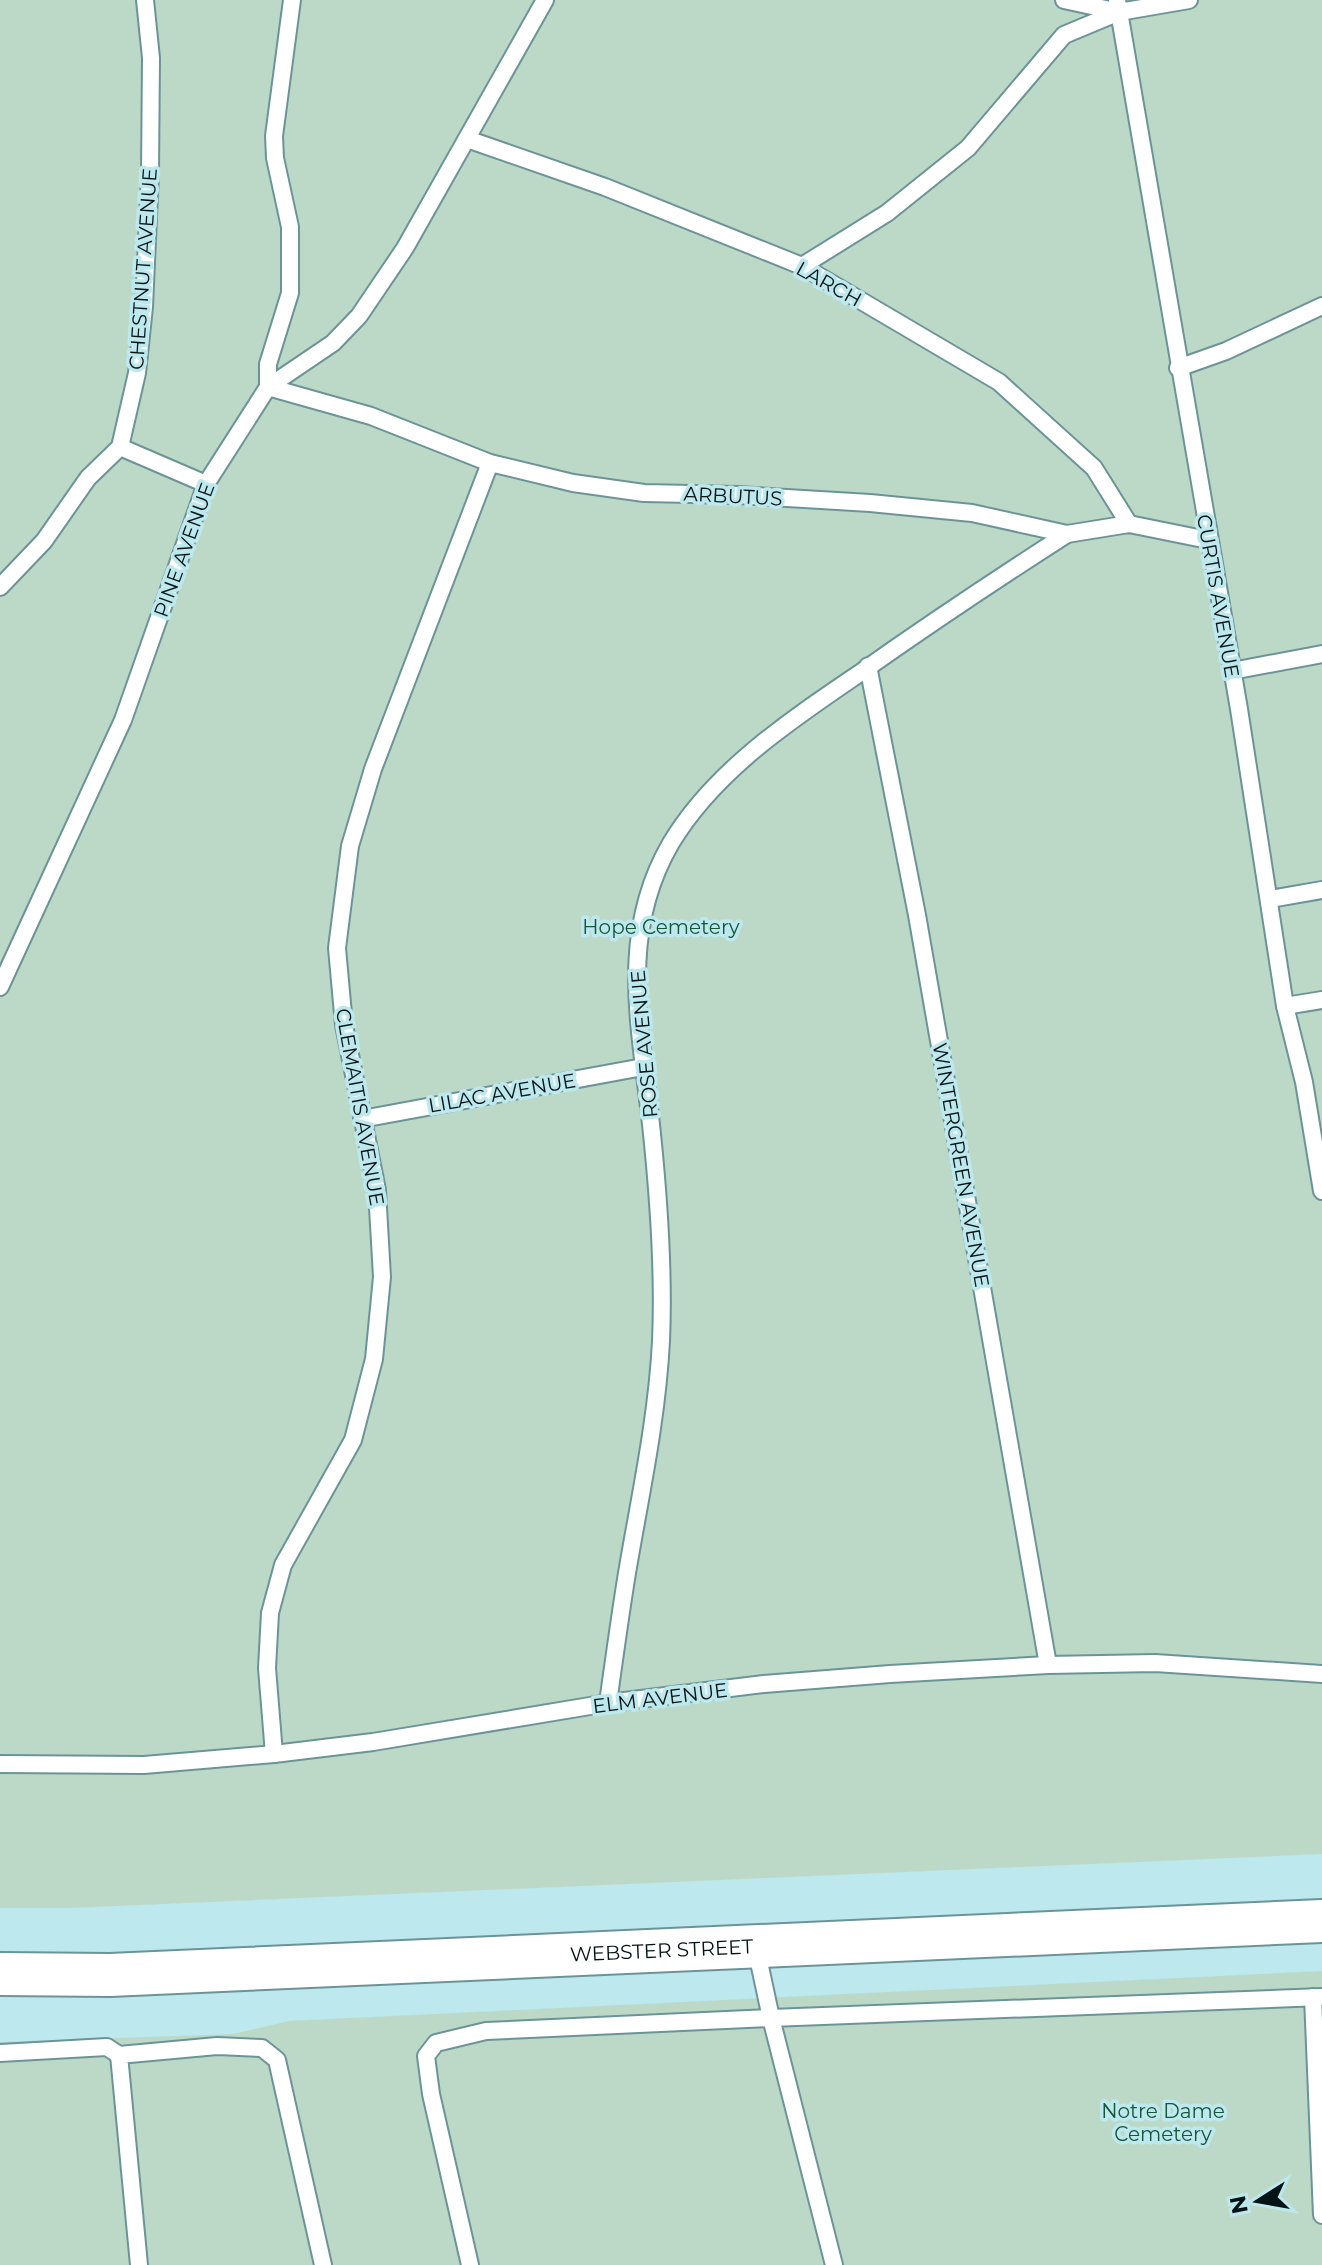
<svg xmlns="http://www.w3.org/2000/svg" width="1322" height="2265" viewBox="0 0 1322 2265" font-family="Montserrat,sans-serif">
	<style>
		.green { fill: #bcd9c8 }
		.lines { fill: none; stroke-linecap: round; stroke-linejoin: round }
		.lane-casing { stroke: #6c9498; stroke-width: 20 }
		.secondary-casing { stroke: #6c9498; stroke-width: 46 }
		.lane { stroke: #fff; stroke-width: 16 }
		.secondary { stroke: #fff; stroke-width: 42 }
		.labels { text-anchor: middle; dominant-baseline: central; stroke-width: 7; stroke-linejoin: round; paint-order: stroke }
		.street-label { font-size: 20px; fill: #041315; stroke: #bde8ed }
		.park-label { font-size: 20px; fill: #17563a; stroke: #bde8ed }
	</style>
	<rect width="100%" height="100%" fill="#bde8ed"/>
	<g class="green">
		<path d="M0,0H1322V1854L71,1908H0Z"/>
		<path d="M1322,1971V2265H0V2042L233,2034L289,2021Z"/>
	</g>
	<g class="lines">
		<g class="lane-casing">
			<g id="lane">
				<path d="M292,0L274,136L275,158L290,227V293L268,364V387L371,416L490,463L573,483L644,493L738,495L870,503L972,513L1067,534L1129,524L1208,540"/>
				<path d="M1064,0L1119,12L1189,0"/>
				<path d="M1117,0L1239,709L1285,1006L1304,1082L1322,1191"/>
				<path d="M467,139L605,187L802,266L999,382L1094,468L1129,524"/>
				<path d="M802,266L887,213L968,148L1064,35L1119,12"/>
				<path d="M1178,368L1226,351L1322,306"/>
				<path d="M120,447L206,484"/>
				<path d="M0,587L44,541L88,478L120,447L137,373L144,307L150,173L151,58L145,0"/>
				<path d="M868,666L917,915L1048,1665"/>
				<path d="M1232,671L1322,654"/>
				<path d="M1270,899L1322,890"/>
				<path d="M0,987L123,720L206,484L268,387L333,343L359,316L405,248L545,0"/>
				<path d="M1285,1006L1322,1000"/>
				<path d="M362,1119L643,1067"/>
				<path d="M608,1703C614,1660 620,1616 627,1573C640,1496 657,1420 661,1341C664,1272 659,1202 652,1134C642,1033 616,937 671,843C715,770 791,720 860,673C928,625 997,579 1067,534"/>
				<path d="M274,1754L267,1668L270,1613L283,1565L353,1440L374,1359L382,1277L377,1190L344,1025L337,948L350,846L373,769L490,463"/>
				<path d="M0,1764L144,1765L274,1754L373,1742L608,1703L764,1684L890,1674L1048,1665L1155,1663L1322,1674"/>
				<path d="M1313,1997L1322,2215"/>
				<path d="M0,2053L107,2047L119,2055"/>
				<path d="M139,2265L119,2055L217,2046L262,2048L277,2060L323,2265"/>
				<path d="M470,2265L431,2094L426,2056L436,2043L486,2031L771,2018L756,1948"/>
				<path d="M834,2265L771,2018L1322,1997"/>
			</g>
		</g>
		<g class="secondary-casing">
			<g id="secondary">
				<path id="s1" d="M0,1974L110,1975L1322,1921"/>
			</g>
		</g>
		<use href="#lane" class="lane"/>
		<use href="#secondary" class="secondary"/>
	</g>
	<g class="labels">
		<g class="street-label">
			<text transform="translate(143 269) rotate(-86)">CHESTNUT AVENUE</text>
			<text transform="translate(829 284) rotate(29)">LARCH</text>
			<text transform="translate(733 496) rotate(3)">ARBUTUS</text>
			<text transform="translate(184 550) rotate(-70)">PINE AVENUE</text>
			<text transform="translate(1218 596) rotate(80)">CURTIS AVENUE</text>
			<text transform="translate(644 1044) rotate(-95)">ROSE AVENUE</text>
			<text transform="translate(502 1093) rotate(-10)">LILAC AVENUE</text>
			<text transform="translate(360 1107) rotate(80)">CLEMAITIS AVENUE</text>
			<text transform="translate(961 1165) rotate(80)">WINTERGREEN AVENUE</text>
			<text transform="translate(660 1698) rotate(-7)">ELM AVENUE</text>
			<text stroke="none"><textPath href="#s1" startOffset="662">WEBSTER STREET</textPath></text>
		</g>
		<g class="park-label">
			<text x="661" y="927">Hope Cemetery</text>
			<text x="1163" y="2111">Notre Dame<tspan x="1163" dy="23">Cemetery</tspan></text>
		</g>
	</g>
	<g transform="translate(1258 2201) rotate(259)" stroke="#bde8ed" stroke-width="6" paint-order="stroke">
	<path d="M0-6L14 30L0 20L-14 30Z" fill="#041315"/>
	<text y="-12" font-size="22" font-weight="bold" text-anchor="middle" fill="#041315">N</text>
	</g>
</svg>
